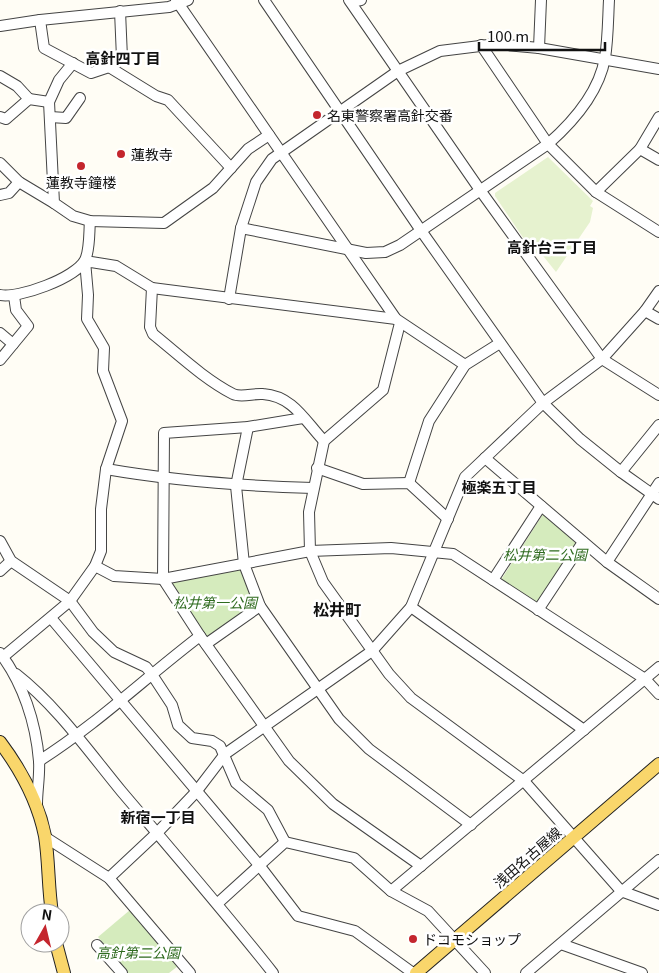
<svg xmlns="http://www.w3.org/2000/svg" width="659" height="973" viewBox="0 0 659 973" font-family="Georgia,'Noto Sans JP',serif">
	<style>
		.green { fill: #d5ebbd }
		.pitch { fill: #e6f2cf }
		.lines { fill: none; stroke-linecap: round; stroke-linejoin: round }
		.minor-casing { stroke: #444; stroke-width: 12 }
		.major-casing { stroke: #222; stroke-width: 14 }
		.minor { stroke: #fff; stroke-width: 10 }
		.major { stroke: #f9d66b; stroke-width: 12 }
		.poi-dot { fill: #c4262e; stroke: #fff; stroke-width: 2 }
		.labels { text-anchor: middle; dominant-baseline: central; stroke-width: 5; stroke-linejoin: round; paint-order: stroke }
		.poi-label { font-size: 14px; fill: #111; stroke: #fff; text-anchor: start }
		.park-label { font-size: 14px; font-style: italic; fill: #2f6b1f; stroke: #fff }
		.street-label { font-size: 14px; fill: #111; stroke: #fff }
		.neighbourhood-label { font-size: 15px; font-weight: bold; fill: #111; stroke: #fff }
		.quarter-label { font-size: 16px; font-weight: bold; fill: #111; stroke: #fff }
	</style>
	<rect width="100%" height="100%" fill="#fffdf5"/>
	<g class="green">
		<path d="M543,514L579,545L537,604L501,580Z"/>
		<path d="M242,567L258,608L206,644L167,581Z"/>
		<path d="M130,910L178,966L169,973H128L98,937Z"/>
	</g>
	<path class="pitch" d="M548,157L593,201L590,206L593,208L590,222L556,272L540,252L534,254L495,196V193Z"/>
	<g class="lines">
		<g class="minor-casing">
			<g id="minor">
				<path d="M176,0L396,319L465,365"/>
				<path d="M264,0L422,232L543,403L580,439L621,472L659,499"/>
				<path d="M349,0L480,190L602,359L659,395"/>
				<path d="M351,2L361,0"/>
				<path d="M40,20L44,48L91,73L109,67L122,58L120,11"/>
				<path d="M0,26L40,20L169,7L188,0"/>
				<path d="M481,45L548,144L596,192L659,232"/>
				<path d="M539,48L541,0"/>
				<path d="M73,63L59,80L49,102L54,203L73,216L90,221L164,223L213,188L248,149L269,135"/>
				<path d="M109,67L156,96L168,100L231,168"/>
				<path d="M0,76L17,86L29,99"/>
				<path d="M0,117L6,119L29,99L49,102"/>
				<path d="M50,117L66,118L80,98"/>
				<path d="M640,149L659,160"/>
				<path d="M0,163L19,182L54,203"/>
				<path d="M596,192L640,149L659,117"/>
				<path d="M0,195L9,193L19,182"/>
				<path d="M241,228L366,253L385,252L400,245L548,144C573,122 599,92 605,58C608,39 608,19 609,0"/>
				<path d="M152,288L150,327L153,334C178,354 204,379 233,394C241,398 254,393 263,394C293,396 305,421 324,441"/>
				<path d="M0,295C18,299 76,278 85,260C90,250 89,232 90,221"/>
				<path d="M229,299L241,228L256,182L272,159L398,71L440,51L496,44L539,48L659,69"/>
				<path d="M645,311L659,319"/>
				<path d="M400,323L383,390L324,441L309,512L310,551L323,582L389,674L411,698L524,781L621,891L659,905"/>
				<path d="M0,333L13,344"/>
				<path d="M0,360L28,326L16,310L14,296"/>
				<path d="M303,418L248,427L164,433L163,579L200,636L289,761L333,804L421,866"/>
				<path d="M248,427L236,486L244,564L260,606L339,719L369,749L471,825"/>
				<path d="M485,458L607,562L659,599"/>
				<path d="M317,468L363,484L409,483L448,519"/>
				<path d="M106,469C175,481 243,486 313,488"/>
				<path d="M621,472L659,425"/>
				<path d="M409,483L429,421L465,365L500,343"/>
				<path d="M0,541L11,561L70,601L93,632L114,652L146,667L151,673L172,705L178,725L192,738L212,741L220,746L236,783L268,810L285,842"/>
				<path d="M607,562L659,483"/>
				<path d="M95,566L114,576L163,579L310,551L391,548L453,554L645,679L659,694"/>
				<path d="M0,571L11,561"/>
				<path d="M493,580L541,506"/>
				<path d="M411,607L584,730"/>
				<path d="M538,610L583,542"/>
				<path d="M51,618L259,865L298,916L355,931L413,973"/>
				<path d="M206,644L260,606"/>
				<path d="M0,653C23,683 36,723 39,761C40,775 37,790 37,804"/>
				<path d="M3,657L70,601L95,566L101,551V509L106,469L122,421L103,371L104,348L87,319L88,295L85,261L116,266L152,288L396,319"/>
				<path d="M16,674C57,706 89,752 122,792C173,852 224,911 273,973"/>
				<path d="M39,761C96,725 146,677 200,636"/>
				<path d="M45,837L109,878L190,973"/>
				<path d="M109,878L157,833L196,792L225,754L372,651L411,607L465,477L543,403L602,359L645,311L659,291"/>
				<path d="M391,891L659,667"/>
				<path d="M218,903L285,842L354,858L391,891L428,911L485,973"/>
				<path d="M561,944L642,973"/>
				<path d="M97,945L122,973"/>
				<path d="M526,973L659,860"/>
			</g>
		</g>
		<g class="major-casing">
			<g id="major">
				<path d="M0,742C21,770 38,801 45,836C49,861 48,887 52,913"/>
				<path d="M56,943L64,973"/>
				<path d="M416,973L659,764"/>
			</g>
		</g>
		<use href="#minor" class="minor"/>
		<use href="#major" class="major"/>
	</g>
	<g class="poi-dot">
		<circle cx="317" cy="115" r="5"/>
		<circle cx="121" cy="154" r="5"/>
		<circle cx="81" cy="166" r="5"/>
		<circle cx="413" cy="939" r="5"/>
	</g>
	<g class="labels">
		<g class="poi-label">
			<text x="327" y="115">名東警察署高針交番</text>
			<text x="131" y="154">蓮教寺</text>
			<text x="81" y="182" text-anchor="middle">蓮教寺鐘楼</text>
			<text x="423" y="939">ドコモショップ</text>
		</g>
		<g class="park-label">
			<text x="545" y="554">松井第二公園</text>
			<text x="215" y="602">松井第一公園</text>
			<text x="138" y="952">高針第二公園</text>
		</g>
		<g class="street-label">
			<text transform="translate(527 857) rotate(-41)">浅田名古屋線</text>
		</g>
		<g class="neighbourhood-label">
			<text x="123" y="57">高針四丁目</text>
			<text x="552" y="246">高針台三丁目</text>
			<text x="499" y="486">極楽五丁目</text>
			<text x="158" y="816">新宿一丁目</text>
		</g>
		<g class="quarter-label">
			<text x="337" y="609">松井町</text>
		</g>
	</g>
	<g transform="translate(45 928) rotate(8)"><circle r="24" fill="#ffffff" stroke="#a0a0a0"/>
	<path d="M0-4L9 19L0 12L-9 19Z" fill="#c4262e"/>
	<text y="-8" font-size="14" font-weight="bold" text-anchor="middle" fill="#111111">N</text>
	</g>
	<path d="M479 42v8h126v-8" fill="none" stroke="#111111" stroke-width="2.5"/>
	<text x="487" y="42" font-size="15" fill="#111111" stroke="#ffffff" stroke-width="4" paint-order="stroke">100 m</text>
</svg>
